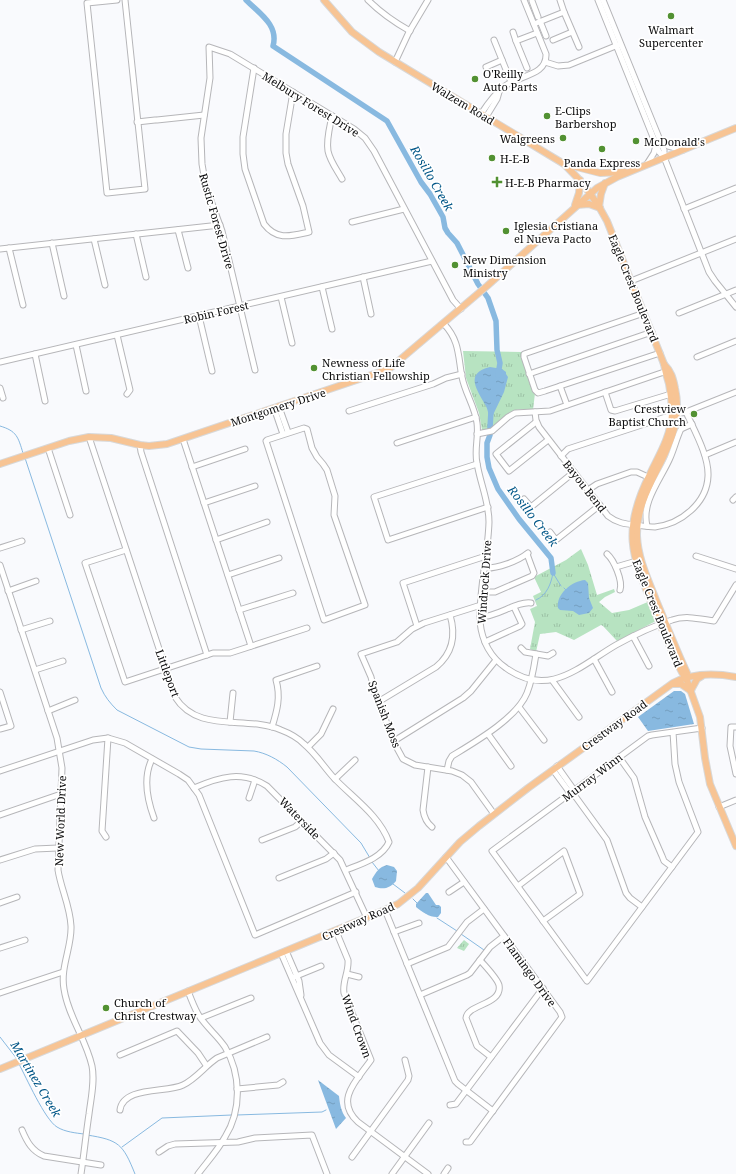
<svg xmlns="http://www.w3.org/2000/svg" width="736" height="1174" viewBox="0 0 736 1174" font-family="'Noto Serif',serif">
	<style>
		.park { fill: url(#park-tufts) }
		.water { fill: url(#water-ripples) }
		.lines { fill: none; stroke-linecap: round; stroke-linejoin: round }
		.stream { stroke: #88b9e0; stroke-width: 1 }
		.river { stroke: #88b9e0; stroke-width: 5.5 }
		.minor-casing { stroke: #b6b6b9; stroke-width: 7 }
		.major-casing { stroke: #d8d8d8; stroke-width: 8 }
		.minor { stroke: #fff; stroke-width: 5 }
		.major { stroke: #f7c494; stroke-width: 6 }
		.poi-dot { fill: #529132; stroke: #fff; stroke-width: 1.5 }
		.labels { text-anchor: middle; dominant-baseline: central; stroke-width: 3.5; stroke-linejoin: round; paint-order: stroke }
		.poi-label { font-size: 11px; fill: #0b0b0c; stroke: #fff; text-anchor: start }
		.street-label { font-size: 11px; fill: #0b0b0c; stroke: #fff }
		.water-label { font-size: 12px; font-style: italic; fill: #005687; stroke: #fff }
	</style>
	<defs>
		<pattern id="park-tufts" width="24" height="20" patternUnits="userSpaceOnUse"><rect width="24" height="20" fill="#b7e3c1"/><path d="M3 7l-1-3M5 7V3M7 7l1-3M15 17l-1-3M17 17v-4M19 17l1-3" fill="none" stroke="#9cc1a5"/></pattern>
		<pattern id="water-ripples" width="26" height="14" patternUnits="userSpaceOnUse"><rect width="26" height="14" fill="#88b9e0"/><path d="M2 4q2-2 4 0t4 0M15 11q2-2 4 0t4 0" fill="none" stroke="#749ebf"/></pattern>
	</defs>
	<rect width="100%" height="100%" fill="#f9fafd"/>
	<g class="park">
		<path d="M463,351L522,352V357L535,393L533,410C526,410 517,408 511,412C503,417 491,433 482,430L479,413L466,378Z"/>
		<path d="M581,549L588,565L597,595L614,589L615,592L605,597L599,602L612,613L629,610L650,601L656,621L617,641L603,626L601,625L574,640L556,632L540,634L536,652L530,649L535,622L530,609L537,606L533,596L541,592L534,577L566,560Z"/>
		<path d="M464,940L469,944L464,951L457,948Z"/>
	</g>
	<g class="water">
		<path d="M490,367L502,369L506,372V374L508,377L504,392L492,417H490C488,414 488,410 486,406C477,390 464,373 490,367Z"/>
		<path d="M585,580L588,583L589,598L593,608L589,613L579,615L573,611L560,610L558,608C556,594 572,581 585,580Z"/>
		<path d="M674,691H681L685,694L694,724L648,731L638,717Z"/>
		<path d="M387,865L394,867L397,871L396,881C390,888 384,890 375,887L372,879C376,872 379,867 387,865Z"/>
		<path d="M426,893H428L436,905H439L441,907V913L438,917C431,918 422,912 416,907V904Z"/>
		<path d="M318,1080L339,1096C340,1105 341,1111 346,1118L336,1129Z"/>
	</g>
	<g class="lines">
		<g class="stream">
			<path d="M0,426C17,431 18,437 23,453"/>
			<path d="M25,458L101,688C105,697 110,703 117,710L189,747L201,749L254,751C266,753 277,759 287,767L361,843L370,858"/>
			<path d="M553,573L561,586"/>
			<path d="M564,588L566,590"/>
			<path d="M536,600C547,595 551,584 553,573"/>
			<path d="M372,862L379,871"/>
			<path d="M393,884L405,893"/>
			<path d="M413,899L417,903"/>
			<path d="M437,918L457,931"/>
			<path d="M461,934L484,950"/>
			<path d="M0,1037L17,1059"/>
			<path d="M19,1064C26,1077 45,1120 57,1127C65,1132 76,1133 84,1134"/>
			<path d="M237,1115L322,1112L326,1110"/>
			<path d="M87,1135C119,1140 123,1144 135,1174"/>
			<path d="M122,1147L162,1118L232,1115"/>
		</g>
		<g class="river">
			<path d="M246,0C259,13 279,25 273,46L387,121L421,182L430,194L443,217L445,228L448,233L457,243L478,284L488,298L496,321L497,350L500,363L498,375"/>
			<path d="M490,428L491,411"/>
			<path d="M490,435L487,443V457L489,468L498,489L519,519L551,558L553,573"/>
		</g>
		<g class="minor-casing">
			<g id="minor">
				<path d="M117,0L87,3L107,193L145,189L125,0"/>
				<path d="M368,0C381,13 394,22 410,31"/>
				<path d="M560,0L564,12"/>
				<path d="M598,0L659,152L664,157L709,272L715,281L736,307"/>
				<path d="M603,0L664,150V157"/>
				<path d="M532,1L538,17"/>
				<path d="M540,21L546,36"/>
				<path d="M534,24L564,12L579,47"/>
				<path d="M513,32L516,41"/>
				<path d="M494,40L511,82"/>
				<path d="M553,40L572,32"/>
				<path d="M395,62L409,32L428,0"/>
				<path d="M545,62L558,66L569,65L618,45"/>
				<path d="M486,67L502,60"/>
				<path d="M254,68L243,137V154L245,169L264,224C277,241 291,236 309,232L303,206L288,164L286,153V134L293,92"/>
				<path d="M527,68L516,41L537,33"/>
				<path d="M481,114C488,103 495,93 505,86C519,75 547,76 546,54L524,0"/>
				<path d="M332,116C330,126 326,140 328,151C330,161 337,170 342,179"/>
				<path d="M486,117L497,99L499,92"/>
				<path d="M157,120L204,115"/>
				<path d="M137,122L155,120"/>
				<path d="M660,140L668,146L683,150"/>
				<path d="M647,164L654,153L656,145"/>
				<path d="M684,209L736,188"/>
				<path d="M352,222L404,209"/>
				<path d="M178,230L188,268"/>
				<path d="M136,234L146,277"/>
				<path d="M94,239L105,285"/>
				<path d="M52,243L64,296"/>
				<path d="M9,248L23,305"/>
				<path d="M0,249L220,225"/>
				<path d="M363,277L371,314"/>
				<path d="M631,281L736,239"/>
				<path d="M322,287L332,329"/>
				<path d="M281,297L292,343"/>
				<path d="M644,313L524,354V357L535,390L538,393L545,391L660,353"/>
				<path d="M679,313L736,290"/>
				<path d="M199,316L212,371"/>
				<path d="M444,324C460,341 458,357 462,377C465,393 475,407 477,423C479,437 474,450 477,463C480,483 489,501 489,522C488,555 479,588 480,622C482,641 490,657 506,668C549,699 580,666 616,645C634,635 653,626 672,620C686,615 700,619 714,621L736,585"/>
				<path d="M117,335L130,390L127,394"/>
				<path d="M76,345L86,391"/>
				<path d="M35,354L45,401"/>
				<path d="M697,357L736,341"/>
				<path d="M0,362L432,261"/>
				<path d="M255,370L222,231L206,187L202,164L201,138L210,78L209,47L230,54L354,129L365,138L374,151L453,300L461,309"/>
				<path d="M529,374L652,332"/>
				<path d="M560,386L567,405"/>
				<path d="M0,388L3,398"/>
				<path d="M605,392L611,410L615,411L671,394"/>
				<path d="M279,407L288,432"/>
				<path d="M274,408L283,434"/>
				<path d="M349,411L433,384L446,378L462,374"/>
				<path d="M535,412L536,420L539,427L608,516C617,523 625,524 636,525C643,526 649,527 655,527C681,524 707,503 708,476C709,456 694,430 686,412"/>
				<path d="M536,422L496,454L509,471L548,440"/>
				<path d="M304,428L307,429L312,448L317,457L323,464L327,470L335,496L334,515L365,605L324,620L266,441L267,440Z"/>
				<path d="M477,434L492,431L508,417L515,413L550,411L667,371"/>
				<path d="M89,437L175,697C198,734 246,715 281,730C289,733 297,737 304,744C316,754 324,767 334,778C353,798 379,815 389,842C382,858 361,864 346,870"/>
				<path d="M183,439L251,646"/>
				<path d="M397,443L476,417"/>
				<path d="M140,445L141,452L207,655"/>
				<path d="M48,448L70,515"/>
				<path d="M705,455L736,442"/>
				<path d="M561,456L568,449L672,415L686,412L736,392"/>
				<path d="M477,464L374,497L388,540L488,507"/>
				<path d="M192,467L245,449"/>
				<path d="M588,490L597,484L631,472H637L648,477"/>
				<path d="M524,499L531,507L574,472"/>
				<path d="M733,500L736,497"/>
				<path d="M204,503L255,486"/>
				<path d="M647,526C641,502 661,479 670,458C674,449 677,437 681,429L692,424"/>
				<path d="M550,532L556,540L600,505"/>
				<path d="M216,540L267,522"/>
				<path d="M0,548L22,541"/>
				<path d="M126,550L85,563L125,682L213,653H230L307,628"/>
				<path d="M607,554C614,560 623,581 620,590"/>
				<path d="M696,556L736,569"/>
				<path d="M0,565L57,738L62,768L58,870C61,889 70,906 71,926C72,947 60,967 64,989C68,1016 86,1039 92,1066C95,1081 91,1098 89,1114C86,1134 84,1154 81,1174"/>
				<path d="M616,567L640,560"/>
				<path d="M484,568C497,569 518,561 528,553"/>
				<path d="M228,575L279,558"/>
				<path d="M8,591L36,581"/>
				<path d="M482,592H495L532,576L534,573L527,554"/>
				<path d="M481,605L424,623L412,629L397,642L361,654L371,677L375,694L397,748L403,759L415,765L452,771L462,775L471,782L494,814"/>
				<path d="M239,610L293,593"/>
				<path d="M480,617C498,617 516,601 531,603"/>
				<path d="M417,626L403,583L486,556"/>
				<path d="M21,630L50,621"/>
				<path d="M633,636L649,666"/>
				<path d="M485,642L520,626L522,624L514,607"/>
				<path d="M521,648L525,652L548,656L553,653"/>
				<path d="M594,659L612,692"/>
				<path d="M35,670L63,661"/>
				<path d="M552,680L579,717"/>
				<path d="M0,692L11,726L0,729"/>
				<path d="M378,702L436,667C453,653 456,635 450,615"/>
				<path d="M519,707L544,740"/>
				<path d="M48,711L75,700"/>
				<path d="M230,722L233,693"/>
				<path d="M272,727C277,711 281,697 276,680L317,666"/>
				<path d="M736,727H731L730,746L736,774"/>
				<path d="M673,732L675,764L679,782L698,832L587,981L492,851L648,736L652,735L702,728"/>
				<path d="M488,734L511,766"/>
				<path d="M394,741L463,698L471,691L496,660"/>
				<path d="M308,747L321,734L333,709"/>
				<path d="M619,757L634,778L645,817L662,856L664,861L672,867"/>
				<path d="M152,759C143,777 147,799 154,818"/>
				<path d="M557,766L574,790L575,796L607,840L626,893L630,898L642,907"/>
				<path d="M428,767L423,810C424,817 427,823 432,827"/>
				<path d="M447,770L449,761L452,756C475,742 517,718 527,693C532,681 534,667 536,654"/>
				<path d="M553,770L570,793L573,794"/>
				<path d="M0,771L93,740L108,738L125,743L179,774L188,780L199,795L255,935L356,892"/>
				<path d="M335,779L355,760"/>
				<path d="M194,788C219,777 242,770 267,786L340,860L367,918"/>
				<path d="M249,798L255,780"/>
				<path d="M719,807L736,800"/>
				<path d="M0,815L61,794"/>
				<path d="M106,837L102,831L108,738"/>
				<path d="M262,840L295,827L302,821"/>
				<path d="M446,857L560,1012L562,1017L470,1142H466"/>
				<path d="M0,860L35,849L58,848"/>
				<path d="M279,878L326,859L334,853"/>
				<path d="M518,886L564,851L580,894L543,921"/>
				<path d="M449,892L464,882"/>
				<path d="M0,903L17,897"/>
				<path d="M385,910L455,1081L458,1084L493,1111"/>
				<path d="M336,931L348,960C349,972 342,982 344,993L371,1060C357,1080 334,1100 358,1122L428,1174"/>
				<path d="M394,932L419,923"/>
				<path d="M0,948L25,940"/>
				<path d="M286,951L299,981L301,995"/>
				<path d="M281,953L320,1043L329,1055L359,1077"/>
				<path d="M480,960C485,966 497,978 499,985C503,1005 467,1004 466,1018L477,1046L491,1057"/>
				<path d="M407,964L448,947L467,922L484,909"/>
				<path d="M347,974L359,977"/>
				<path d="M294,977L321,966"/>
				<path d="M188,991C191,999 194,1007 198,1014C205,1026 217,1035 225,1047C241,1074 242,1110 225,1137C218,1150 207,1162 198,1174"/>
				<path d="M0,993L63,972"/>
				<path d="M420,995L467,975L470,973L490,947L504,936"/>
				<path d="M201,1018L251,998"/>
				<path d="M120,1055L177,1031L198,1053L206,1065"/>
				<path d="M237,1089L278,1085L283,1082"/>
				<path d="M450,1105L456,1104L543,988"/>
				<path d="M120,1110C123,1086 167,1093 183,1085C196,1079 205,1066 217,1058L267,1037"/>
				<path d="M22,1130C27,1142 32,1151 44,1156L101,1165"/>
				<path d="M159,1152L168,1146L175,1144L238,1142L255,1138L312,1135L327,1174"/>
				<path d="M352,1157L408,1080L409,1076L405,1060"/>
				<path d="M392,1174L429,1123"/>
				<path d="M444,1174L448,1168"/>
			</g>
		</g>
		<g class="major-casing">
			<g id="major">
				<path d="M324,0L352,32L379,52L564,164C582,181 596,199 607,221L664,364C665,371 667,377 669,384C671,394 672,405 672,414C671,436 659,455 650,474C618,537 635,561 659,621C664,634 670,647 676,659C679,666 681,673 686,678"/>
				<path d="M565,164L600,173L625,172"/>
				<path d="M575,205L579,193L580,180"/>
				<path d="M577,205L589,204L600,208"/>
				<path d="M599,207L601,194L605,183"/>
				<path d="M664,364C671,371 673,378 675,388C688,446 636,481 637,536C638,559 648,579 656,600C666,624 676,649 687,673L686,678L700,717L705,758L710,784L736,846"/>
				<path d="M0,464L69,441L89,437L111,438L140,445L149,446L167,444L389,369L487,286L597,188L617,177L736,128"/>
				<path d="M673,684H681L691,691"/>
				<path d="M691,690L697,679L702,676"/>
				<path d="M0,1069L385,910L398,904L418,888L460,842L479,826L528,788L673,683C692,673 715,673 736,677"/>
			</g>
		</g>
		<use href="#minor" class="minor"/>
		<use href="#major" class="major"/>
	</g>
	<g class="poi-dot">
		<circle cx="671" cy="16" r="4"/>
		<circle cx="475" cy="79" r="4"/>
		<circle cx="547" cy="116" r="4"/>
		<circle cx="563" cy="138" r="4"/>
		<circle cx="636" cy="141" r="4"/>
		<circle cx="602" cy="149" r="4"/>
		<circle cx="492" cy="158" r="4"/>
		<path d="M495 176h4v4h4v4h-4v4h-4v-4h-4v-4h4z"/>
		<circle cx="506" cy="231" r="4"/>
		<circle cx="455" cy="265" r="4"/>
		<circle cx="314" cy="368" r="4"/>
		<circle cx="694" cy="414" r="4"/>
		<circle cx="106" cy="1008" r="4"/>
	</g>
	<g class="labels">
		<g class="poi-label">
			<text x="671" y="29" text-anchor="middle">Walmart<tspan x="671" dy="13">Supercenter</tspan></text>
			<text x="483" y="73">O'Reilly<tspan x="483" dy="13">Auto Parts</tspan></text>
			<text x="555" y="110">E-Clips<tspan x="555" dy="13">Barbershop</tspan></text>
			<text x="555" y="138" text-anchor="end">Walgreens</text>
			<text x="644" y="141">McDonald's</text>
			<text x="500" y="158">H-E-B</text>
			<text x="602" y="162" text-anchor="middle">Panda Express</text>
			<text x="505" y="182">H-E-B Pharmacy</text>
			<text x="514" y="225">Iglesia Cristiana<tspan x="514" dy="13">el Nueva Pacto</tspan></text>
			<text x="463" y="259">New Dimension<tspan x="463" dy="13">Ministry</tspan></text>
			<text x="322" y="362">Newness of Life<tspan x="322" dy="13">Christian Fellowship</tspan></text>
			<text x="686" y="408" text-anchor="end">Crestview<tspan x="686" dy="13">Baptist Church</tspan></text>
			<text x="114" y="1002">Church of<tspan x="114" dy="13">Christ Crestway</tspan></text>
		</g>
		<g class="street-label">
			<text transform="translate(463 103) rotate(31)">Walzem Road</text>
			<text transform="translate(311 104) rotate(32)">Melbury Forest Drive</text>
			<text transform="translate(217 221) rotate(74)">Rustic Forest Drive</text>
			<text transform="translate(634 288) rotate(68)">Eagle Crest Boulevard</text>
			<text transform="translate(216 312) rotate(-13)">Robin Forest</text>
			<text transform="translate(278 407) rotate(-18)">Montgomery Drive</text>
			<text transform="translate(585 486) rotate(52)">Bayou Bend</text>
			<text transform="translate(484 582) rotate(-86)">Windrock Drive</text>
			<text transform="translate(658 613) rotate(68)">Eagle Crest Boulevard</text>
			<text transform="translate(168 673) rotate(70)">Littleport</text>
			<text transform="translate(385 714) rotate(69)">Spanish Moss</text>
			<text transform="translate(614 725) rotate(-36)">Crestway Road</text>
			<text transform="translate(592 777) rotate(-37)">Murray Winn</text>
			<text transform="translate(300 818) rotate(46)">Waterside</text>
			<text transform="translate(60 821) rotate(-88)">New World Drive</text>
			<text transform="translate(358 921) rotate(-24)">Crestway Road</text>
			<text transform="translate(530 972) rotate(54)">Flamingo Drive</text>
			<text transform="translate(357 1026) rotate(70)">Wind Crown</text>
		</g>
		<g class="water-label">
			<text transform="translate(432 178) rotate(60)">Rosillo Creek</text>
			<text transform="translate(533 516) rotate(52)">Rosillo Creek</text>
			<text transform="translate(36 1079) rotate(59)">Martinez Creek</text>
		</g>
	</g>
</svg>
